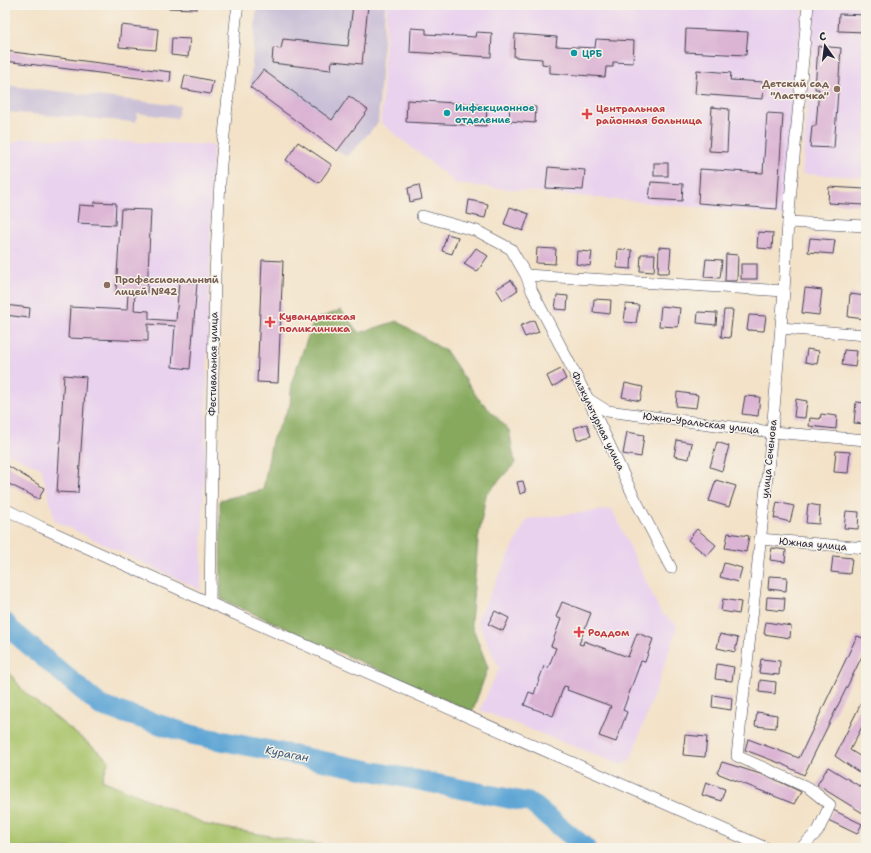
<svg xmlns="http://www.w3.org/2000/svg" width="871" height="853" viewBox="0 0 871 853" font-family="'Shantell Sans',sans-serif">
	<style>
		.built { fill: #e9d2ee }
		.industrial { fill: #c9bfd7 }
		.green { fill: #a8c369; stroke: #657252 }
		.forest { fill: #86a95d; stroke: #54664c }
		.lines { fill: none; stroke-linecap: round; stroke-linejoin: round }
		.river { stroke: #5ea6d5; stroke-width: 20 }
		.building { fill: #dbb4d4 }
		.street-casing { stroke: #413f50; stroke-width: 12 }
		.street { stroke: #fff; stroke-width: 11 }
		.culture-dot { fill: #0f9aa8; stroke: #f7f3e8; stroke-width: 1.5 }
		.education-dot { fill: #8d6e63; stroke: #f7f3e8; stroke-width: 1.5 }
		.health-dot { fill: #e0444e; stroke: #f7f3e8; stroke-width: 1.5 }
		.labels { text-anchor: middle; dominant-baseline: central; stroke-width: 3; stroke-linejoin: round; paint-order: stroke }
		.culture-label { font-size: 10px; font-weight: bold; fill: #0d838f; stroke: #f7f3e8; text-anchor: start }
		.education-label { font-size: 10px; font-weight: bold; fill: #785e54; stroke: #f7f3e8; text-anchor: end }
		.health-label { font-size: 10px; font-weight: bold; fill: #be3a42; stroke: #f7f3e8; text-anchor: start }
		.street-label { font-size: 10px; fill: #22223b; stroke: #f7f3e8 }
		.water-label { font-size: 11px; font-style: italic; fill: #3a5779; stroke: #f7f3e8 }
	</style>
	<rect width="100%" height="100%" fill="#f7f3e8"/>
	<filter id="ink" filterUnits="userSpaceOnUse"><feTurbulence type="fractalNoise" baseFrequency=".025" numOctaves="2"/><feDisplacementMap in="SourceGraphic" scale="8" xChannelSelector="R" yChannelSelector="G"/><feConvolveMatrix kernelMatrix="1 2 1 2 8 2 1 2 1" color-interpolation-filters="sRGB"/></filter>
	<filter id="wash" filterUnits="userSpaceOnUse"><feTurbulence type="fractalNoise" baseFrequency=".012" numOctaves="4" result="noise"/><feDisplacementMap in="SourceGraphic" scale="16" xChannelSelector="R" yChannelSelector="G"/><feGaussianBlur stdDeviation="0.9" result="paint"/><feColorMatrix in="noise" values="0 0 0 0 0 0 0 0 0 0 0 0 0 0 0 0 0 1.4 0 .05"/><feComposite in="paint" operator="in"/></filter>
	<g filter="url(#wash)">
		<rect width="100%" height="100%" fill="#f3e2c8"/>
		<g class="built">
			<path d="M387,5H803L784,216L457,184L381,123Z"/>
			<path d="M815,5H866V177L802,174Z"/>
			<path d="M23,138L213,145L201,590L55,521L41,468L5,452V147Z"/>
			<path d="M612,509L661,613L677,625L674,638L631,759L622,765L480,710L499,668L477,620L527,519Z"/>
		</g>
		<g class="industrial">
			<path d="M257,5H385L378,123L347,157L250,87Z"/>
			<path d="M5,85L180,106L177,118L137,113L136,122L5,112Z"/>
		</g>
		<path class="green" d="M5,667L25,693L109,760L102,780L208,825L337,848H5Z"/>
		<path class="forest" d="M341,310L359,333L397,321L447,352L477,397L509,430L515,463L486,495L478,540L471,623L488,668L472,712L221,599L220,500L263,490L272,440L290,405L292,381L314,320Z"/>
		<g class="lines">
			<path class="river" d="M5,622L10,629L101,706L193,735L531,803L586,848"/>
		</g>
		<g id="blocks">
			<g class="building">
				<path d="M167,5H197V9L167,8Z"/>
				<path d="M314,5H340L339,9L314,6Z"/>
				<path d="M353,5H368L362,64L332,61L331,70L272,63L273,48L281,49L283,39L348,46Z"/>
				<path d="M839,14L866,15V32L838,31Z"/>
				<path d="M121,25L158,29L156,50L119,47Z"/>
				<path d="M411,28L426,29V34L475,37L476,32L492,33L491,57L410,52Z"/>
				<path d="M686,29L748,32L746,55L685,52Z"/>
				<path d="M515,34L557,37L556,46L595,48L596,39L634,41L633,63L613,62V67H606L605,77L550,73V65L542,64V59L514,57Z"/>
				<path d="M172,38L190,39L188,57L171,55Z"/>
				<path d="M818,46L841,48L834,148L810,147L812,126H816L819,89H815Z"/>
				<path d="M5,51L171,72L170,82L5,61Z"/>
				<path d="M263,70L332,120L349,96L368,110L337,151L250,87Z"/>
				<path d="M697,70L731,73L730,80L764,82L763,99L695,94Z"/>
				<path d="M185,75L213,81L210,94L182,89Z"/>
				<path d="M407,100L487,105L486,126L406,122Z"/>
				<path d="M510,105L536,107L535,123L509,121Z"/>
				<path d="M712,107L729,109L727,152L709,151Z"/>
				<path d="M767,113L783,114L777,209L698,203L700,169L763,173Z"/>
				<path d="M298,142L332,165L319,183L286,160Z"/>
				<rect x="654" y="163" width="14" height="13"/>
				<path d="M548,167L585,170L583,190L546,188Z"/>
				<path d="M651,182L683,184L682,201L649,199Z"/>
				<path d="M419,185L422,199L410,202L408,188Z"/>
				<path d="M829,187L865,189L864,205L828,203Z"/>
				<path d="M469,200L488,204L485,218L467,214Z"/>
				<path d="M95,202L116,203L115,225L77,223L79,205L94,206Z"/>
				<path d="M510,207L529,214L523,231L504,224Z"/>
				<path d="M121,209L151,210L147,293H135L134,310L149,311V319L176,321L179,281L197,283L190,369L172,367L175,326L148,324V341L68,338L70,307L127,310L128,292H116Z"/>
				<path d="M758,232L773,233L772,249L757,248Z"/>
				<path d="M447,234L458,237L452,254L442,251Z"/>
				<path d="M810,238L835,240L833,254L808,252Z"/>
				<path d="M659,247L671,248L669,273H658Z"/>
				<path d="M476,248L488,256L477,272L464,264Z"/>
				<path d="M537,248L556,249L555,264L536,263Z"/>
				<path d="M618,249L632,250L631,269L617,268Z"/>
				<path d="M577,251L592,252L590,266L576,264Z"/>
				<path d="M641,254H655L654,272L640,271Z"/>
				<path d="M726,254L738,255L737,281H725Z"/>
				<path d="M706,259L722,260L720,278L704,277Z"/>
				<path d="M262,260L283,261L278,383L257,382Z"/>
				<rect x="741" y="264" width="16" height="15"/>
				<path d="M511,280L518,290L503,300L496,289Z"/>
				<path d="M805,288L822,290L819,315L802,313Z"/>
				<path d="M850,294L866,296L865,319L848,317Z"/>
				<path d="M557,295L568,296L567,310L555,309Z"/>
				<path d="M594,299L611,300L610,314L593,312Z"/>
				<path d="M626,304L639,305L636,323L624,322Z"/>
				<path d="M5,305L30,308L29,318L5,315Z"/>
				<path d="M661,306L680,308L678,327L659,326Z"/>
				<path d="M724,310H733L730,338L721,337Z"/>
				<path d="M698,312L717,313L716,325L697,323Z"/>
				<path d="M749,315L766,316L764,331L747,330Z"/>
				<path d="M534,320L539,332L525,337L520,326Z"/>
				<path d="M807,349L819,351L817,364L805,362Z"/>
				<path d="M844,350L857,351L855,367L842,365Z"/>
				<path d="M561,369L566,379L552,387L547,376Z"/>
				<path d="M64,375L86,377L78,493L57,492Z"/>
				<path d="M625,383L643,387L640,401L622,397Z"/>
				<path d="M677,392L698,395L696,408L676,406Z"/>
				<path d="M745,396L760,397L758,416L742,414Z"/>
				<path d="M796,399L807,401L805,418L794,417Z"/>
				<path d="M856,402L866,403V424L854,423Z"/>
				<path d="M821,414L837,416L836,429L809,426L810,418L820,419Z"/>
				<path d="M587,424L591,436L577,440L574,428Z"/>
				<path d="M627,432L644,435L641,457L623,454Z"/>
				<path d="M677,440L692,443L689,459L674,456Z"/>
				<path d="M717,442L729,446L722,471L710,467Z"/>
				<path d="M836,451L850,452L848,473L834,472Z"/>
				<path d="M5,464L44,488L39,499L5,482Z"/>
				<path d="M716,480L736,486L729,507L709,501Z"/>
				<path d="M523,481L526,492L520,494L517,482Z"/>
				<path d="M777,502L794,506L790,522L774,518Z"/>
				<path d="M808,504L820,506L819,524L806,523Z"/>
				<path d="M846,511L859,512L858,529L844,528Z"/>
				<path d="M697,529L716,545L707,556L688,540Z"/>
				<path d="M728,533L749,536L746,552L725,548Z"/>
				<path d="M772,548L786,550L785,562L770,560Z"/>
				<path d="M833,556L852,558L850,574L831,572Z"/>
				<path d="M865,559H866V574H863Z"/>
				<path d="M724,563L742,568L738,582L720,577Z"/>
				<path d="M769,576L787,577L786,591L768,589Z"/>
				<path d="M767,597L785,598L784,611L766,609Z"/>
				<path d="M723,599L741,602L739,614L721,611Z"/>
				<path d="M562,602L591,613L579,644L583,645L584,641L628,657L637,633L653,639L645,662L641,661L623,710L627,712L616,742L599,736L611,706L567,690L568,687L564,686L553,716L524,705L529,692L534,694L544,666L548,668L556,648L551,646L561,619L556,617Z"/>
				<path d="M495,611L509,618L503,631L488,624Z"/>
				<path d="M766,622L791,626L790,638L764,634Z"/>
				<path d="M720,634L738,638L735,652L717,648Z"/>
				<path d="M857,636L866,639V648L804,775L782,764L745,750L748,739L799,758Z"/>
				<path d="M761,659L780,661L779,675L759,673Z"/>
				<path d="M717,664L734,667L732,681L715,679Z"/>
				<path d="M760,680L776,682L775,694L759,692Z"/>
				<path d="M866,693V719L850,750L866,760V777L835,756Z"/>
				<path d="M713,695L732,698L731,710L712,707Z"/>
				<path d="M757,712L777,715L776,728L755,726Z"/>
				<path d="M685,735L707,737L705,757L683,755Z"/>
				<path d="M722,762L770,777L801,792L794,804L717,773Z"/>
				<path d="M828,767L866,790V815L817,785Z"/>
				<path d="M706,782L725,789L721,801L702,795Z"/>
				<path d="M833,810L862,824L857,834L828,820Z"/>
			</g>
		</g>
	</g>
	<g filter="url(#ink)">
		<use href="#blocks" fill-opacity="0" stroke="#413f50" stroke-width="1"/>
		<g class="lines">
			<g class="street-casing">
				<g id="street">
					<path d="M422,216L477,231L511,249L526,275L532,291L588,399L633,495L671,568"/>
					<path d="M788,222L866,226"/>
					<path d="M526,275L784,291"/>
					<path d="M781,328L866,335"/>
					<path d="M588,399L607,411L772,432L866,440"/>
					<path d="M5,509L41,527L210,603L766,848"/>
					<path d="M760,539L866,548"/>
					<path d="M210,603L213,377L215,274L221,164L236,19L238,5"/>
					<path d="M801,848L818,831L830,805L809,788L737,756L772,432L784,291L788,222L808,5"/>
				</g>
			</g>
			<use href="#street" class="street"/>
		</g>
	</g>
	<g class="culture-dot">
		<circle cx="574" cy="53" r="4"/>
		<circle cx="447" cy="113" r="4"/>
	</g>
	<g class="education-dot">
		<circle cx="837" cy="89" r="4"/>
		<circle cx="107" cy="285" r="4"/>
	</g>
	<g class="health-dot">
		<path d="M585 108h4v4h4v4h-4v4h-4v-4h-4v-4h4z"/>
		<path d="M268 316h4v4h4v4h-4v4h-4v-4h-4v-4h4z"/>
		<path d="M577 626h4v4h4v4h-4v4h-4v-4h-4v-4h4z"/>
	</g>
	<g class="labels">
		<g class="culture-label">
			<text x="582" y="53">ЦРБ</text>
			<text x="455" y="107">Инфекционное<tspan x="455" dy="12">отделение</tspan></text>
		</g>
		<g class="education-label">
			<text x="829" y="83">Детский сад<tspan x="829" dy="12">"Ласточка"</tspan></text>
			<text x="115" y="279" text-anchor="start">Профессиональный<tspan x="115" dy="12">лицей №42</tspan></text>
		</g>
		<g class="health-label">
			<text x="596" y="108">Центральная<tspan x="596" dy="12">районная больница</tspan></text>
			<text x="279" y="316">Кувандыкская<tspan x="279" dy="12">поликлиника</tspan></text>
			<text x="588" y="632">Роддом</text>
		</g>
		<g class="street-label">
			<text transform="translate(213 364) rotate(-89)">Фестивальная улица</text>
			<text transform="translate(598 421) rotate(64)">Физкультурная улица</text>
			<text transform="translate(701 423) rotate(7)">Южно-Уральская улица</text>
			<text transform="translate(769 459) rotate(-84)">улица Сеченова</text>
			<text transform="translate(813 544) rotate(5)">Южная улица</text>
		</g>
		<g class="water-label">
			<text transform="translate(287 754) rotate(11)">Кураган</text>
		</g>
	</g>
	<rect width="871" height="853" fill="none" stroke="#f7f3e8" stroke-width="20"/>
	<g transform="translate(825 46) rotate(346)" stroke="#f7f3e8" stroke-width="3" paint-order="stroke">
	<path d="M0-3L7 15L0 10L-7 15Z" fill="#22223b"/>
	<text y="-6" font-size="11" font-weight="bold" text-anchor="middle" fill="#22223b">С</text>
	</g>
</svg>
